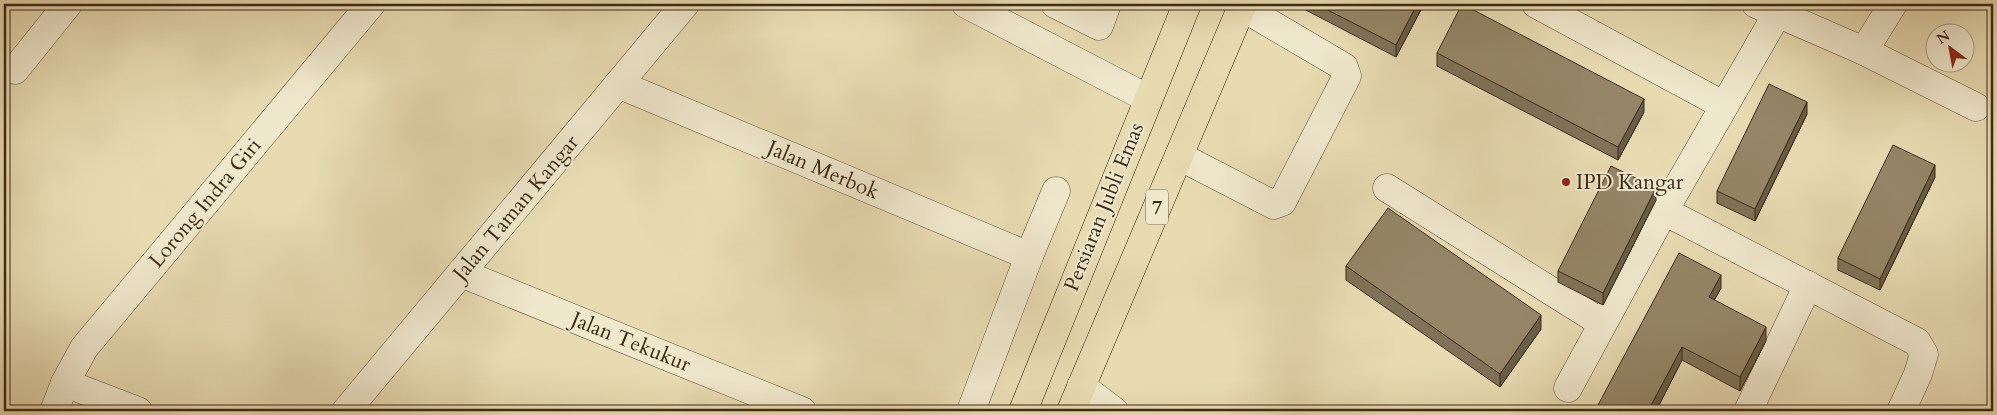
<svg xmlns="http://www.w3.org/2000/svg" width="1997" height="415" viewBox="0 0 1997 415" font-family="Cardo,serif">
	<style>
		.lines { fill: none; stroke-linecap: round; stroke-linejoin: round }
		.minor-casing { stroke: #67563c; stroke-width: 29 }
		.major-casing { stroke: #3c2a15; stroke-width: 29 }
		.minor { stroke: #f0e8cd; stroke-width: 28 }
		.major { stroke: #e8dbb2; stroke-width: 28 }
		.wall { fill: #807359; stroke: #3c2a15 }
		.shaded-wall { fill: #685e48; stroke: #3c2a15 }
		.building { fill: #958667; stroke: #3c2a15 }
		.poi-dot { fill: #8f2418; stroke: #f0e8cd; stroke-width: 2 }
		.labels { text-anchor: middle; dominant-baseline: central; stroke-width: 4; stroke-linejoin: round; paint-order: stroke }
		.shield { fill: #f0e8cd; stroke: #72634c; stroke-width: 1 }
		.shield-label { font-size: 20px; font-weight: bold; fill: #3c2a15 }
		.street-label { font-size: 21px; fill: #3c2a15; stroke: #f0e8cd }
		.poi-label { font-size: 21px; fill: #3c2a15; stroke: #f0e8cd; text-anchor: start }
	</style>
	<rect width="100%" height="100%" fill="#e8dbb2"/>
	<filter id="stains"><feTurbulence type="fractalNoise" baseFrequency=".004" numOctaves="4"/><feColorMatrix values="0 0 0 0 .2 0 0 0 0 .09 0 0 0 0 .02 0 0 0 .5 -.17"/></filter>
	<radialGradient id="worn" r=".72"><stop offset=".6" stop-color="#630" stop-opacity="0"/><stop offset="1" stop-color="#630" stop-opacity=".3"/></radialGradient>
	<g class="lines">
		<g class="minor-casing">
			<g id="minor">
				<path d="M966,4L1147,98"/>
				<path d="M1055,4L1099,26L1107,4"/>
				<path d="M1536,4L1723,105"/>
				<path d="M1756,4L1864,51L1976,107"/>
				<path d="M1864,51L1893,4"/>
				<path d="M15,70L68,4"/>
				<path d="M618,84L1029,256"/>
				<path d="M1179,156L1274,205L1282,202L1347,76L1344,67L1242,7"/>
				<path d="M1387,188L1602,323"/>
				<path d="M1664,211L1917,342L1924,354L1918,374L1901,411"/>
				<path d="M461,273L802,411"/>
				<path d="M65,383L138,411"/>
				<path d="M1081,386L1114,411"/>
				<path d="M1568,388L1664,211L1777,14"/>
				<path d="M54,411L65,383L84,348L371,4"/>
				<path d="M346,411L685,4"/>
				<path d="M971,411L1029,256L1056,191"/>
				<path d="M1748,411L1808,285"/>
			</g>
		</g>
		<g class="major-casing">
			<g id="major">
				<path d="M1023,411L1187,4"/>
				<path d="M1071,411L1243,4"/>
			</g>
		</g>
		<use href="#minor" class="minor"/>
		<use href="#major" class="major"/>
	</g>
	<g class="wall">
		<path d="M1302,4H1424L1396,57L1302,8Z"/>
		<path d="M1437,53L1644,112L1618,160L1437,66Z"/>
		<path d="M1807,114L1755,221L1717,203V191Z"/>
		<path d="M1935,177L1880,290L1838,270V258Z"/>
		<path d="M1656,200L1603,305L1558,282V271Z"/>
		<path d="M1346,266L1541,329L1500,387L1346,280Z"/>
		<path d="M1721,288L1714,300L1766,341L1740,391L1682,360L1656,411H1598V405Z"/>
	</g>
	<g class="shaded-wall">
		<path d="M1417,4H1424L1396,57V45Z"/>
		<path d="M1644,99V112L1618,160V147Z"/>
		<path d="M1807,102V114L1755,221V209Z"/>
		<path d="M1935,165V177L1880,290V279Z"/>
		<path d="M1656,188V200L1603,305V293Z"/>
		<path d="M1721,275V288L1709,310V297Z"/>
		<path d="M1541,315V329L1500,387V374Z"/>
		<path d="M1766,327V341L1740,391V377Z"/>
		<path d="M1682,347V360L1656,411H1648Z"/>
	</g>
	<g class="building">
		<path d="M1316,4H1417L1396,45Z"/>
		<path d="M1462,4L1644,99L1618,147L1437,53Z"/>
		<path d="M1769,84L1807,102L1755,209L1717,191Z"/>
		<path d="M1893,145L1935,165L1880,279L1838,258Z"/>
		<path d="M1611,166L1656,188L1603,293L1558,271Z"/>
		<path d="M1388,208L1541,315L1500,374L1346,266Z"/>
		<path d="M1679,253L1721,275L1709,297L1766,327L1740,377L1682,347L1648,411H1611L1598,405Z"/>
	</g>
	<circle class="poi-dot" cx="1566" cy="182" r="5"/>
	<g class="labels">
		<rect class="shield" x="1146" y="189.5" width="22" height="35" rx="4"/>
		<g class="shield-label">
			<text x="1157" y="207">7</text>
		</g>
		<g class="street-label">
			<text transform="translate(823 170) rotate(23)">Jalan Merbok</text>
			<text transform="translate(205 203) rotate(-50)">Lorong Indra Giri</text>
			<text transform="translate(1104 207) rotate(-68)">Persiaran Jubli Emas</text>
			<text transform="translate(516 208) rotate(-50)">Jalan Taman Kangar</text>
			<text transform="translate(631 342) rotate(22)">Jalan Tekukur</text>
		</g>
		<g class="poi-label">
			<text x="1576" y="182">IPD Kangar</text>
		</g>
	</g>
	<rect width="1997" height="415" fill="none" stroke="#e8dbb2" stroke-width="20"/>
	<rect x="5" y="5" width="1987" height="405" fill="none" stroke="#3c2a15" stroke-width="2.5"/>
	<rect x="10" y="10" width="1977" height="395" fill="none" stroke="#3c2a15"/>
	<g transform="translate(1950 48) rotate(328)"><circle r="24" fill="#f0e8cd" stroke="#a89c83"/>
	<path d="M0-4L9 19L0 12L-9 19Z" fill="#8f2418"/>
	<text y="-8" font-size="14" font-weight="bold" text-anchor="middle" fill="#3c2a15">N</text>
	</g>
	<rect width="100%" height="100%" filter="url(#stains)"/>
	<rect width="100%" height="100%" fill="url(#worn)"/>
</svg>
